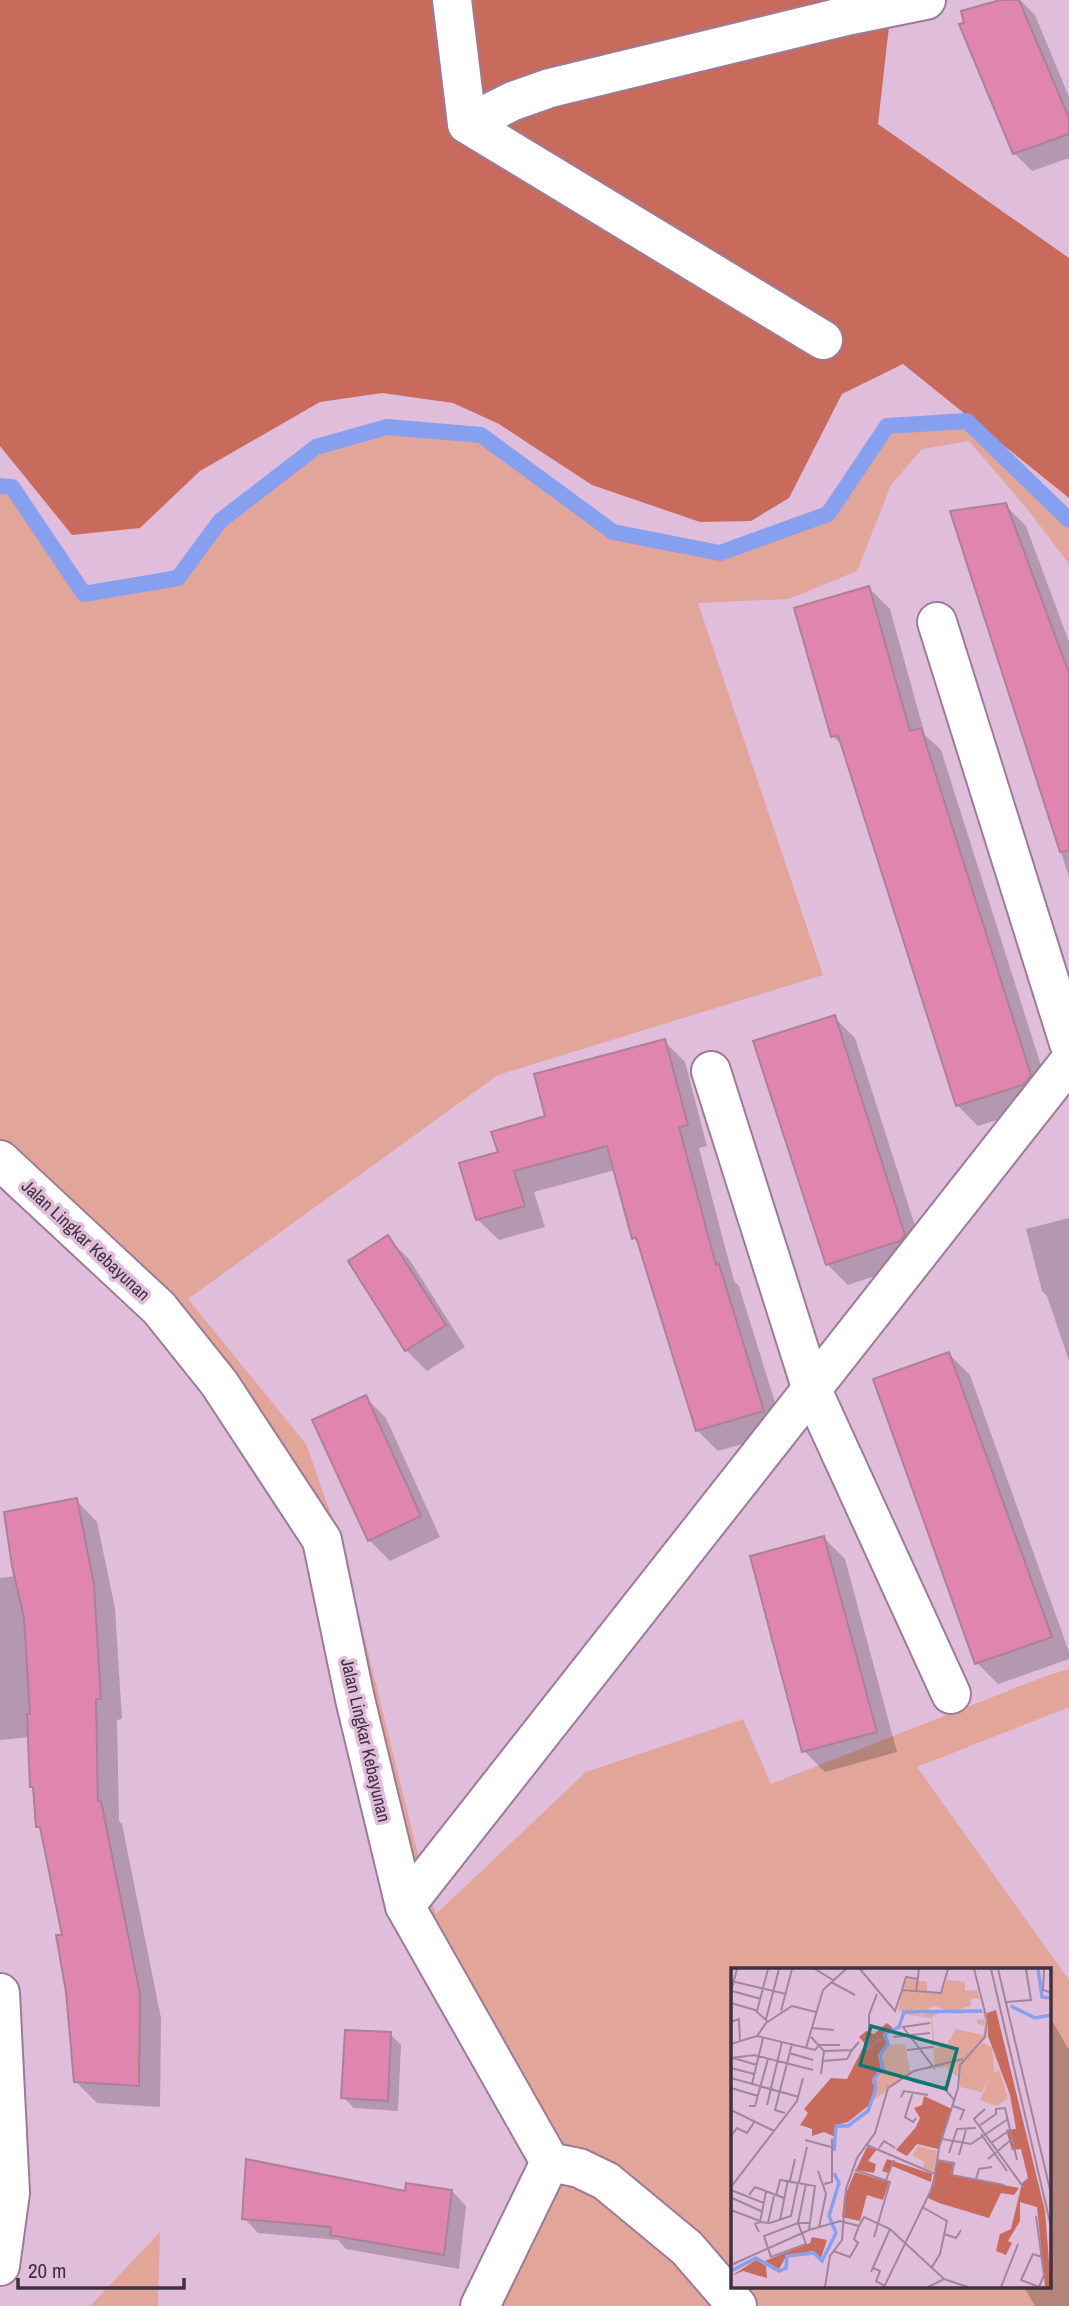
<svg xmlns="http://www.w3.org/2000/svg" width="1069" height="2306" viewBox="0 0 1069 2306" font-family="'Archivo Narrow',sans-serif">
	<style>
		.green { fill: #e2a59a; fill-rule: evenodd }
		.forest { fill: #c86b5c }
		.shadow { fill: #0003 }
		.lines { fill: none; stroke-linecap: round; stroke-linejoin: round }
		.stream { stroke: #879fef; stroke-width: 16 }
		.building { fill: #df85b0; stroke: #ac8194; stroke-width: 2 }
		.minor-casing { stroke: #9d7b98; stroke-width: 42 }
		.minor { stroke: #fff; stroke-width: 38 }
		.labels { text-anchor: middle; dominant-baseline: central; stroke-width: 7; stroke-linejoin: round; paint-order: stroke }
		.street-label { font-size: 18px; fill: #40313e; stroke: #e1bddc }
		.inset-river { fill: none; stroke: #879fef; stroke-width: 3.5 }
		.inset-road { fill: none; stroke: #a1859d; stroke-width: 2 }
		.view { fill: #0f766e; fill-opacity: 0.15; stroke: #0f766e; stroke-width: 3.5 }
		.inset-edge { fill: none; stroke: #40313e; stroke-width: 3.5 }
	</style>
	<rect width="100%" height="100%" fill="#e1bddc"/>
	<g class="green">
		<path d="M967,421L1069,520V564L1028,510L969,441L922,449L891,485L857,571L789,599L698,603L823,975L498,1075L188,1299L306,1444L341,1542L425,1883L436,1914L586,1772L743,1719L771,1784L1046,1676L1069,1669V1707L917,1767L1069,1980V2306H480L550,2162L405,1906L322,1540L219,1383L0,1160V486L12,487L84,594L178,578L220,521L316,447L387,427L481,435L613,532L720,553L827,514L887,426ZM733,1970H1050V2287H733Z"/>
		<path d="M160,2232L158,2306H90Z"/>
	</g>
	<path class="forest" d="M0,0H892L878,124L1069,258V498L903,364L842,394L789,498L751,521L700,522L592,485L499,424L453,403L382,393L320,402L200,471L140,528L72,535L0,446Z"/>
	<g class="shadow">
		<path d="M1007,0H1020L1035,15L1069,97V158L1032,171L1014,153Z"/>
		<path d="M1005,505L1026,526L1069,642V877L952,513Z"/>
		<path d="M869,588L890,609L925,735L941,750L1051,1097L1044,1105L978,1126L957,1105L843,747L833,736Z"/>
		<path d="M834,1017L855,1038L925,1257L921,1261L848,1285L827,1264Z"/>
		<path d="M664,1041L685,1062L707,1146L699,1148L734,1281L739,1286L784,1432L718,1451L697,1430L640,1244L633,1238L615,1170L534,1192L545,1227L499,1240L478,1220L461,1165L500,1153L547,1117Z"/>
		<path d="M1069,1218V1361L1047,1296L1042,1291L1026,1229Z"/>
		<path d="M388,1238L409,1259L465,1347L427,1371L406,1350L350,1261Z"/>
		<path d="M949,1354L970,1375L1069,1652V1659L998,1684L977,1663L875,1380Z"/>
		<path d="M365,1397L386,1418L440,1537L390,1561L369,1540Z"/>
		<path d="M76,1500L97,1522L115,1608L122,1719L117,1720L119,1821L122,1824L161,2018L160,2107L97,2103L75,2081L64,1936L42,1831L37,1826L35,1789L32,1786L30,1737L0,1740V1578L16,1576Z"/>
		<path d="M824,1538L845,1559L897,1752L825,1772L804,1751Z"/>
		<path d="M1050,2017L1069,2050V2306H1035L1024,2287H1050Z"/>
		<path d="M390,2034L401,2045L398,2111L354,2108L343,2097Z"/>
		<path d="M452,2191L466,2206L459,2269L346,2249L338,2240L258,2233L244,2218L407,2193Z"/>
	</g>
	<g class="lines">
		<path class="stream" d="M0,486L12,487L84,594L178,578L220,521L316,447L387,427L481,435L613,532L720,553L828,514L887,426L967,421L1069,520"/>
	</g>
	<g class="building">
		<path d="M1000,0H1019L1069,118V134L1013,154L959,24L964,23L961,11Z"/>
		<path d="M1006,503L1069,673V851L1060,852L950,511Z"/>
		<path d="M869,586L910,731L921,728L1031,1075L1023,1085L956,1106L838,735L831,737L794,608Z"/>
		<path d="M835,1015L905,1235L900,1241L826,1265L753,1041Z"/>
		<path d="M665,1039L688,1125L679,1127L716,1265L719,1264L764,1411L696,1431L636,1237L632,1239L607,1146L514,1171L525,1206L476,1220L459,1163L498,1152L491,1132L545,1116L534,1074Z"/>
		<path d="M388,1235L446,1325L405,1351L348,1261Z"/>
		<path d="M949,1352L1052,1637L975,1664L873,1379Z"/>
		<path d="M366,1395L421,1516L368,1541L312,1420Z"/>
		<path d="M77,1498L94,1585L101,1699H96L98,1801H101L140,1994L139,2086L74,2082L66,1992L56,1935H62L40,1827H36L33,1787H30L27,1714H30L24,1618L12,1566L4,1512Z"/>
		<path d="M824,1536L877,1732L802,1752L750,1556Z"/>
		<path d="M345,2030L391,2032L388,2101L341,2098Z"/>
		<path d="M246,2159L405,2191L406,2183L452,2190L444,2255L330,2235L331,2227L242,2219Z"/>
	</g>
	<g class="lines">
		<g class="minor-casing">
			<g id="minor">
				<path d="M452,0L467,124L823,340"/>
				<path d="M467,124L513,101L550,88L842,17L926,0"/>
				<path d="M937,622L1069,1043"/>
				<path d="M711,1071L812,1390L951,1694"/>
				<path d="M0,1160L159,1308L219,1383L322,1540L355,1699L405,1906L550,2162L579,2168L606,2181L687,2248L737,2306"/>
				<path d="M405,1906L1069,1062"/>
				<path d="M0,1993L10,2193L0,2266"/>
				<path d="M480,2306L550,2162"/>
			</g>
		</g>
		<use href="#minor" class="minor"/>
	</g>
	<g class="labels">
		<g class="street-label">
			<text transform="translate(86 1240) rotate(43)">Jalan Lingkar Kebayunan</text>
			<text transform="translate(366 1740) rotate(77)">Jalan Lingkar Kebayunan</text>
		</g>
	</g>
	<g transform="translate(731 1968)">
		<rect width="320" height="320" fill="#e1bddc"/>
		<path d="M176,11L196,14V25H210L216,12L234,14V23L246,22L249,31L241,30L239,38L220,44L203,38L192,44L183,43L184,37L181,45L192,47L206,41L223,46L254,43V69L231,93L252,75L261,79L263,102L251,124L229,119V96L226,109L215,99L183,103L140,134L145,120L143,111L152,100L149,87L157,76L154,66L168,59L171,47L177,45L167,42L171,23L194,24L172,20ZM207,45H252L254,51L246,52V56L254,57L252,67L225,61L216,76L204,81L201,49ZM172,46L200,50L204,100L179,103L174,76L159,77L155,66L169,59ZM268,102L277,130L266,138L249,132L261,105ZM187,178L206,183L203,203L192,200L193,194L181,187Z" fill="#e2a59a" fill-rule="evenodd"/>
		<path d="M265,42L314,243L320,319H314L306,239L289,234V253L277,273L281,275L275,287L265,283L269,266L280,261L291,215L297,210L290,181L281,182L275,162L285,161L279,127L257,68L256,45ZM156,55L162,60L152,67L156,75L147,87L150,100L141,114L145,120L137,138L117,154L104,157V169L93,164L81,168V161L69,157L77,145L73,141L100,110L116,111L134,76L128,69L135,63L143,66ZM193,128L221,141L207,181L186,176L176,188L165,182L185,159L189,150L183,140L191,137ZM136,179L146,181L137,193L145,196L143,205L125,202ZM156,191L201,206L200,214L161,198L157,205L151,203ZM207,193L222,196L220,207L288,220L283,227L270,225L258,250L208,235L197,230ZM124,204L158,214L152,232L136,227L129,253L111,249L113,230ZM81,269L96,272L90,290L82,283L56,287L48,301L34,293L79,275ZM25,292L35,298L36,310L12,303L0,308Z" fill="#c86b5c"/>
		<path class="inset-river" d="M307,1L311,29L321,30M280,38L304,50L321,47M103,183L105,158H117L137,143L145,120L143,111L152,100L149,87L157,76L154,66L168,59L173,44L251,43M0,303L25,290L48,303L55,300L56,288L83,285L91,293L105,265L98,248L108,215L103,205"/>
		<path class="inset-road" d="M84,1L102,12M129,1L164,43L171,22L210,25L217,1M260,1L321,263M267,1L321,230M313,1L312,22L321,25M0,13L55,26M100,14L124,27M171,22L175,9L186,11M1,23L30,31M0,24L6,1M185,24L188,1M276,34L300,32L295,1M0,35L24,42L36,53M26,43L37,1M50,43L61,1M35,51L48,1M0,54L8,51L9,74M199,55L172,59L204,101M81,60L103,62M26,68L84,82L88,77H109M80,69L93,83L90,106M162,69L199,65M0,76L26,68L35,55L61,38L85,44M75,80L92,22L115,1M132,80L138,81L150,70M138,81V47L146,26M176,82L202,79M93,83L121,82L128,74M58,85L82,92M0,90L23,87L82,102M2,90L26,97M92,93L116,91L121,82M0,100L23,106M0,110L68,129M181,113L213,120L224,133M21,116L32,70M0,120L27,128M182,124L174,149L182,154L185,150M170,129L173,123L197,127M36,137L51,74M18,138H24L37,91M222,138L233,142L229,152M254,141L243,151L293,220M0,142L43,163M54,145L44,142L61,76M248,158L265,146V141L274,140L286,192M250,166L276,203M0,168L6,160L16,165L24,153M211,171L240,176L277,151M74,172L100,179M260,175L279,162M136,177L204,206M148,180L153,173L164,180M218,185L226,161L245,160M228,187L235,162M257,191L281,171M206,192L223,195L221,207L273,217M124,202L159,214L143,269M87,203L95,226L88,259M245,211L248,201L261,199M155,212L163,192M59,213L64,191M68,214L76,179M75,216L67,255L75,276L40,289L33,268L67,255H78M93,216L101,214V171M0,219L66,133L72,110M0,222L33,235M18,227L24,219L53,230M45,228L49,212L84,218L78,262M1,230L30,243M191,239L216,253L209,286L201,299M0,242L29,253M305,248L313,307L308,319M49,252L57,212M29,254L39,255L60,248L67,214M37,255L43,228M28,264L24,256L29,254L35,224M213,266L225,270L230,262M102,283L119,289L127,275L123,271L128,258M0,297L78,262L109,253L128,258L133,249L159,261L213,311M142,300L149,303L145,313L154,318M140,304L159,261M94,319L99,288L111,272L115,221L126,190L144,165L157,120L183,103L232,91M153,319L202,218L208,180L227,120L229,97L254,69L256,52L243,1M197,319L213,311L237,319M270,319L287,276M308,319L290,312L302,286L311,289"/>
		<path class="view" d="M140,58L226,81L215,121L129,97Z"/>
		<rect width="320" height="320" class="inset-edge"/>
	</g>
	<path d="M18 2278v10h166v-10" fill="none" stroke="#40313e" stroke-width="3.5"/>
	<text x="28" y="2278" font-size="21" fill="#40313e" stroke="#e1bddc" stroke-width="5" paint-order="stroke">20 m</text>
</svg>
